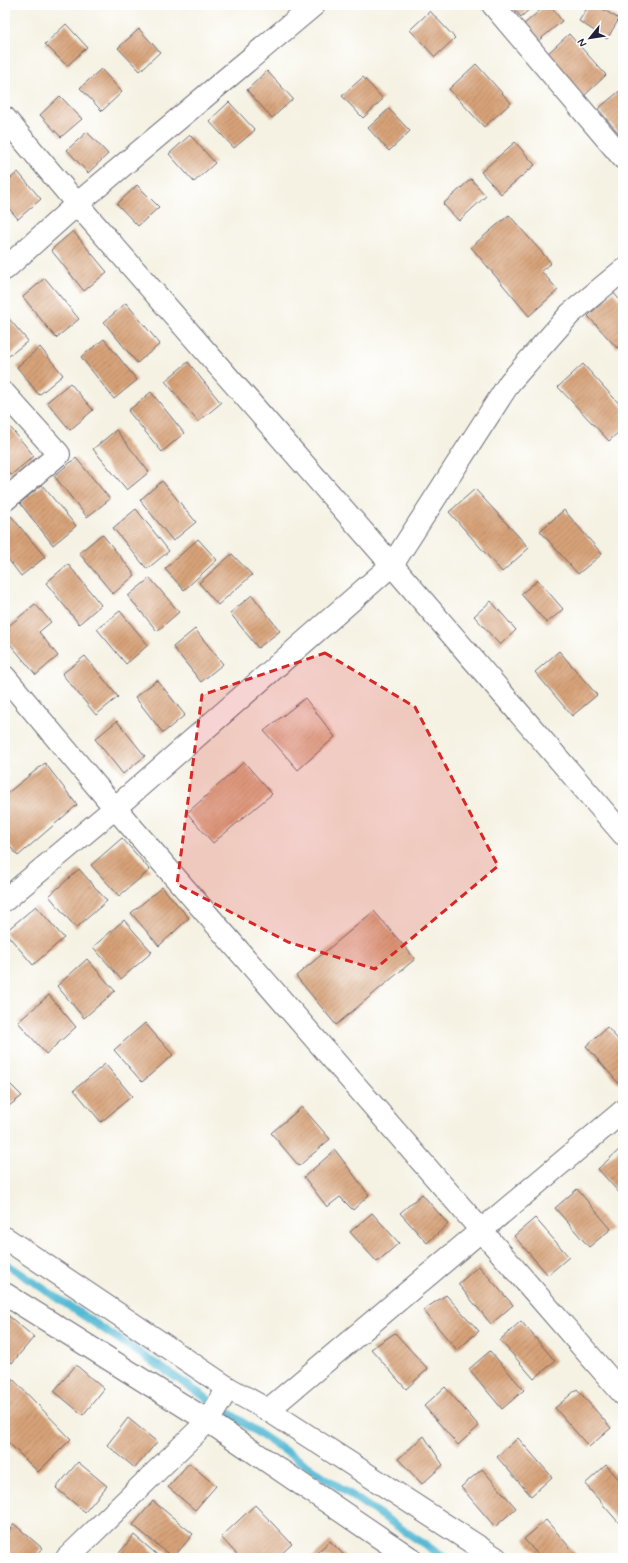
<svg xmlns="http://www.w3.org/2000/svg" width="628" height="1563" viewBox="0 0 628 1563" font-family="Mynerve,sans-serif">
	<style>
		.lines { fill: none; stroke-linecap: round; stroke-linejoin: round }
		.stream { stroke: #56bad4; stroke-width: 8 }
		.building { fill: url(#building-hatch) }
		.minor-casing { stroke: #6c6b76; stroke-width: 24 }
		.minor { stroke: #fff; stroke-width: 22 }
		.marked { fill: #d62828; fill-opacity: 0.2; stroke: #d62828; stroke-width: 3; stroke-dasharray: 8 5; stroke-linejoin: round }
	</style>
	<defs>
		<pattern id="building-hatch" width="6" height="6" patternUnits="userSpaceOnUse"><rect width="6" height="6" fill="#d7a278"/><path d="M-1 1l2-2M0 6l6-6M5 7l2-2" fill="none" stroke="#ae8464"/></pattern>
	</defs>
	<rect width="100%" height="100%" fill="#fff"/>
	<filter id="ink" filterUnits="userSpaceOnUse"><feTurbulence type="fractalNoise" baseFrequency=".025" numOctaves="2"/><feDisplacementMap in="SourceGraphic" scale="8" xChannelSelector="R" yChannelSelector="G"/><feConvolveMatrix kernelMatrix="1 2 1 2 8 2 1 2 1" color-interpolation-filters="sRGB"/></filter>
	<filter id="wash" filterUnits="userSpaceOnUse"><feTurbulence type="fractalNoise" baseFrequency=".012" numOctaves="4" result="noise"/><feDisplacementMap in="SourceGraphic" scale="16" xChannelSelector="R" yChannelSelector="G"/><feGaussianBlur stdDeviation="0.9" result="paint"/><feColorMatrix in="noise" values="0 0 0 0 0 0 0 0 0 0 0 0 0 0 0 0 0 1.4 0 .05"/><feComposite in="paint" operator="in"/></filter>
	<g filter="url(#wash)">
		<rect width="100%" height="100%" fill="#f5f2e3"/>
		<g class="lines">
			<path class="stream" d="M5,1263L445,1558"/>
		</g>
		<g id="blocks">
			<g class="building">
				<path d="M510,5H534L521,17Z"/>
				<path d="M546,5H550L562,21L537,42L523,25Z"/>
				<path d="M589,5H596L619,19L607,39L579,21Z"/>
				<path d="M430,11L455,38L435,57L410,30Z"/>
				<path d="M66,24L87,47L67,66L45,44Z"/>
				<path d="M139,29L160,52L140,71L118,48Z"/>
				<path d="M569,34L606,75L583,97L545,56Z"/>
				<path d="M476,64L511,103L484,127L449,89Z"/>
				<path d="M101,69L122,92L102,111L80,88Z"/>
				<path d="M267,71L293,99L272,118L247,90Z"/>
				<path d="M363,77L383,99L363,118L342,96Z"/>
				<path d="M623,88V135L621,136L598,109Z"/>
				<path d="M60,96L82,119L61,137L40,115Z"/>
				<path d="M229,102L255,130L234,148L209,121Z"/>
				<path d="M389,109L410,131L389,151L368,128Z"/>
				<path d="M87,132L108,154L88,173L67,150Z"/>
				<path d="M190,135L215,163L194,182L169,154Z"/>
				<path d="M515,142L535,165L501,194L481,172Z"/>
				<path d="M18,172L41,199L18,219L5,204V183Z"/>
				<path d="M471,179L486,196L459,221L443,204Z"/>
				<path d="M137,185L159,207L138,226L117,204Z"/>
				<path d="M509,215L551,263L541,271L558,290L529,316L471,247Z"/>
				<path d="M73,231L107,272L84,291L51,250Z"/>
				<path d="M45,278L79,319L56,338L23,297Z"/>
				<path d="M613,292L623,304V342L617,348L588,316Z"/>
				<path d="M126,303L160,344L137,363L104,322Z"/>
				<path d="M5,314L28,341L5,359Z"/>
				<path d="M104,339L137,380L114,399L81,357Z"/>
				<path d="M40,347L63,375L39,395L17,367Z"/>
				<path d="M188,362L221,403L198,422L165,381Z"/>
				<path d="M583,364L623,408V428L609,441L558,387Z"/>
				<path d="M70,383L93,410L70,430L47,402Z"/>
				<path d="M151,392L184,433L162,452L128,411Z"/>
				<path d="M5,421L34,456L11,475L5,468Z"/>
				<path d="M116,430L149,472L127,490L93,449Z"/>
				<path d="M76,458L110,499L87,517L54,476Z"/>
				<path d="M162,481L196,522L173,541L140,500Z"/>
				<path d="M42,485L76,526L53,545L20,503Z"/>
				<path d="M475,489L529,548L502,572L449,512Z"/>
				<path d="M136,509L169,551L147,569L113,528Z"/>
				<path d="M564,510L602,554L578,574L540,531Z"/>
				<path d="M11,516L45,557L21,576L5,555V521Z"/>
				<path d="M102,534L135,575L113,594L79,553Z"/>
				<path d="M198,539L217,560L184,590L165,569Z"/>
				<path d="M232,554L252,575L218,605L199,583Z"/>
				<path d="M68,564L101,605L79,624L46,583Z"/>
				<path d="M150,578L179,612L157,631L128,596Z"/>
				<path d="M538,580L563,609L547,623L521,594Z"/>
				<path d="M252,595L280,631L258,648L230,613Z"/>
				<path d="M491,601L516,630L500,645L474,616Z"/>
				<path d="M35,604L51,622L39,632L58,656L36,675L5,638V629Z"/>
				<path d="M120,611L148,645L126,664L97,629Z"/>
				<path d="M195,629L223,664L201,682L173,647Z"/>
				<path d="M559,651L597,695L572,716L535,672Z"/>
				<path d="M85,656L118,697L96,715L62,674Z"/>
				<path d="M157,680L185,715L163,733L135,697Z"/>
				<path d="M305,698L335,737L298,770L264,731Z"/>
				<path d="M117,721L145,756L123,774L95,739Z"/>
				<path d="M244,762L272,794L213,843L187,813Z"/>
				<path d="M45,763L77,805L18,856L5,841V795Z"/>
				<path d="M122,838L150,870L119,896L91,865Z"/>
				<path d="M79,869L107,901L76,928L49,896Z"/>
				<path d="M162,887L189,918L159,946L131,913Z"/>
				<path d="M36,906L64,938L33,965L5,932Z"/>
				<path d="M374,911L415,959L336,1025L296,976Z"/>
				<path d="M124,920L152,952L121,979L93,947Z"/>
				<path d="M87,959L115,991L84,1018L57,986Z"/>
				<path d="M49,995L76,1027L46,1054L18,1022Z"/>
				<path d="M145,1023L173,1055L142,1082L114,1050Z"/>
				<path d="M607,1027L623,1045V1082L620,1085L586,1046Z"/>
				<path d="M105,1064L132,1096L101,1122L74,1090Z"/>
				<path d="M5,1079L22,1096L5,1109Z"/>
				<path d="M302,1107L330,1139L299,1166L271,1133Z"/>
				<path d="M335,1150L369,1195L353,1210L340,1197L327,1207L304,1177Z"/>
				<path d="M619,1150L623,1154V1197L598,1169Z"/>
				<path d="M577,1189L611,1229L589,1247L555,1208Z"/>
				<path d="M422,1194L448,1224L427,1243L400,1213Z"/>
				<path d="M372,1213L399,1243L377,1262L350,1232Z"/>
				<path d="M535,1218L569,1257L548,1275L514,1236Z"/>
				<path d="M479,1266L513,1305L491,1324L458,1284Z"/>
				<path d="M446,1295L479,1331L457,1350L423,1310Z"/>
				<path d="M5,1313L34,1337L12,1363L5,1357Z"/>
				<path d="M521,1321L555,1361L534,1379L500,1340Z"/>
				<path d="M395,1333L428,1369L406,1389L371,1349Z"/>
				<path d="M490,1351L524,1390L502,1409L469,1369Z"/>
				<path d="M76,1365L104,1389L83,1415L54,1391Z"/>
				<path d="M5,1371L71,1439L38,1472L5,1439Z"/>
				<path d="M445,1387L479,1426L458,1445L424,1406Z"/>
				<path d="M577,1389L611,1428L589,1447L555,1408Z"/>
				<path d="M128,1418L157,1442L135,1468L107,1445Z"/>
				<path d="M424,1436L443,1465L422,1484L398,1459Z"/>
				<path d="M518,1438L552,1477L531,1496L497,1457Z"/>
				<path d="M78,1462L107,1486L85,1512L56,1488Z"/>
				<path d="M189,1463L216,1486L195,1510L168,1487Z"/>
				<path d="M606,1465L623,1484V1519L619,1523L585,1484Z"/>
				<path d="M482,1469L516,1508L495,1527L461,1487Z"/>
				<path d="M153,1501L193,1534L173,1558L133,1525Z"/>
				<path d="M255,1505L292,1544L277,1558H240L221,1537Z"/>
				<path d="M546,1520L579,1558H541L524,1539Z"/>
				<path d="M14,1524L42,1548L34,1558H5V1535Z"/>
				<path d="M134,1535L161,1558H115Z"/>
				<path d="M330,1541L347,1558H311Z"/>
			</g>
		</g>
	</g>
	<g filter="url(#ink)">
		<use href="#blocks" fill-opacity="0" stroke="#6c6b76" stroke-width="1"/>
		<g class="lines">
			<g class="minor-casing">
				<g id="minor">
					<path d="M493,5L623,158"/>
					<path d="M5,118L77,204L392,565L623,834"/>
					<path d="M5,269L77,204L314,5"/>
					<path d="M5,394L59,454L5,500"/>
					<path d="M5,677L115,808L623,1394"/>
					<path d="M5,900L115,808L392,565L510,382L570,314L623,270"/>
					<path d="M5,1238L228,1388L268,1410L496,1558"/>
					<path d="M5,1294L208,1421L410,1558"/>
					<path d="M268,1410L623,1111"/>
					<path d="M67,1558L208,1421L228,1388"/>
				</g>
			</g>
			<use href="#minor" class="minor"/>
		</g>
	</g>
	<path class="marked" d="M325,653L415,707L498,866L375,969L288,942L177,884L202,695Z"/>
	<rect width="628" height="1563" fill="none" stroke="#fff" stroke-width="20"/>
	<g transform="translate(590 38) rotate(240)" stroke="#ffffff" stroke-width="3" paint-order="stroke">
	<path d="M0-3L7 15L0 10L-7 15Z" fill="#22223b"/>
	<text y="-6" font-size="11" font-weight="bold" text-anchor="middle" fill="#22223b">N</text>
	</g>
</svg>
